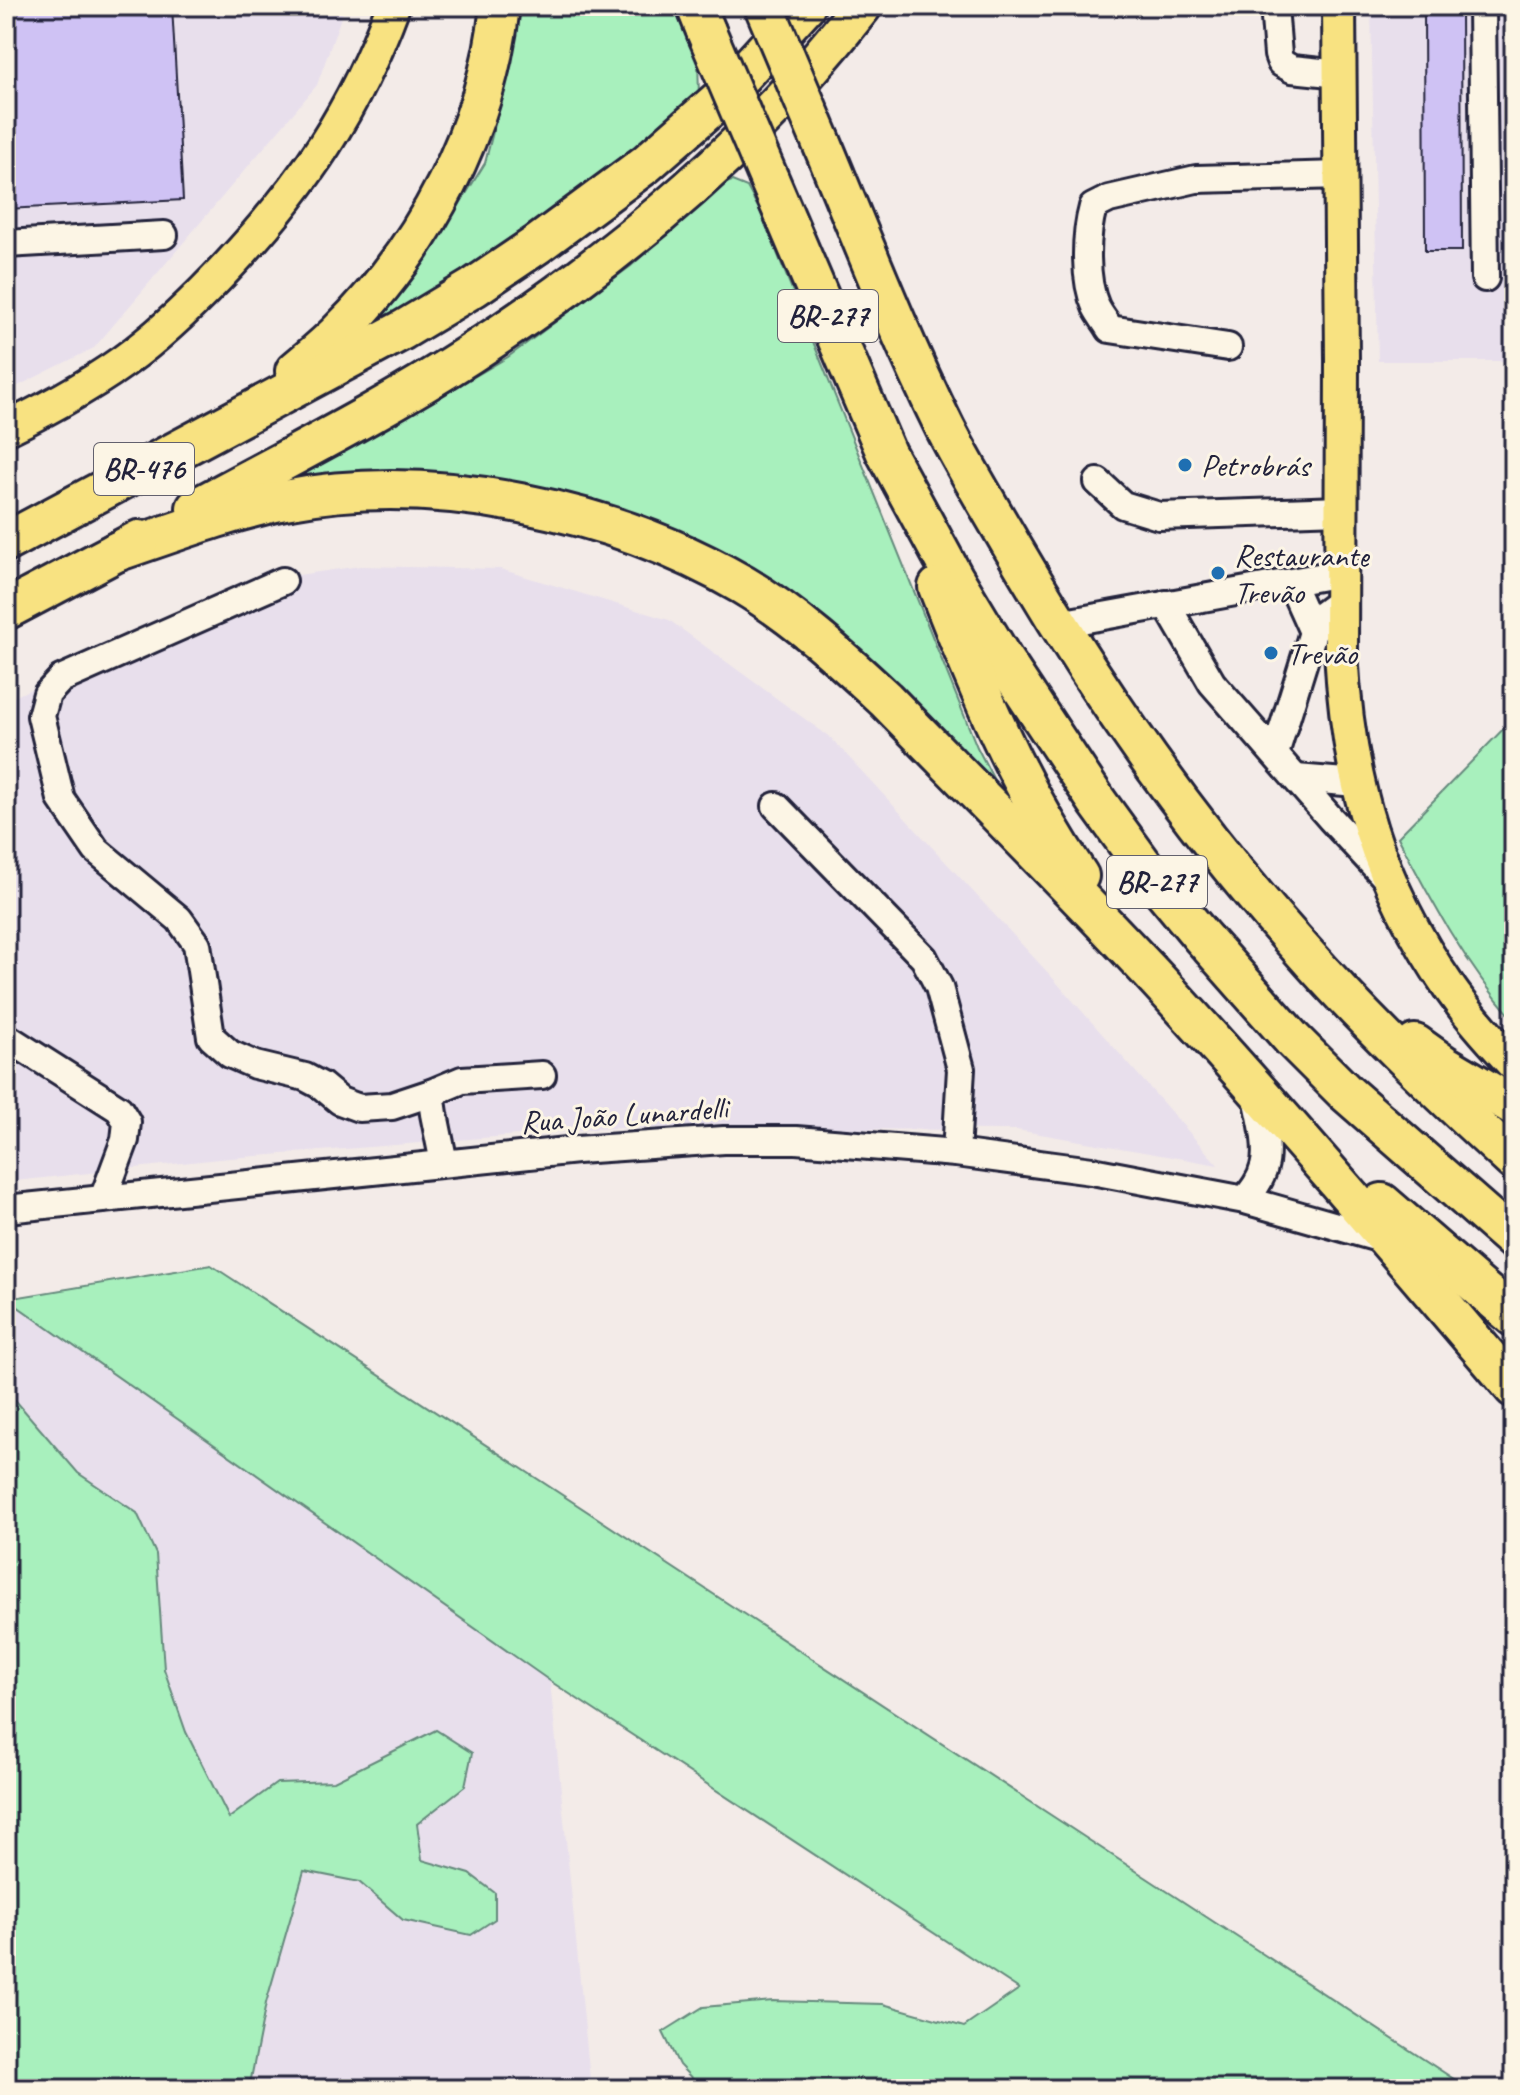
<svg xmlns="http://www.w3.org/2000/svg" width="1520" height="2095" viewBox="0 0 1520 2095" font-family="Caveat,sans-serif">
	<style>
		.built { fill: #e8dfec }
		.green { fill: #a8f0bd; stroke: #65897c; stroke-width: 2 }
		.building { fill: #cfc2f4; stroke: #22223b; stroke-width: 2 }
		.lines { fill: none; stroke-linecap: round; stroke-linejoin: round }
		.minor-casing { stroke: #22223b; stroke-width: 32 }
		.major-casing { stroke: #22223b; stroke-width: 38 }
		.highway-casing { stroke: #22223b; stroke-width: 44 }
		.minor { stroke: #fcf5e5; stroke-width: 26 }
		.major { stroke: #f8e281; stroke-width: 32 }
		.highway { stroke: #f8e281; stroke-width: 38 }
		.highway-bridge-casing { stroke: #22223b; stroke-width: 44; stroke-linecap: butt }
		.highway-bridge { stroke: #f8e281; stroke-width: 38 }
		.poi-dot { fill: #1f6fb2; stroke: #fcf5e5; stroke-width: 3 }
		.labels { text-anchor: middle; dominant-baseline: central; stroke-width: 6; stroke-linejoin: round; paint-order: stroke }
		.shield { fill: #fcf5e5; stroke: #63616e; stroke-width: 2 }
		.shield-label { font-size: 30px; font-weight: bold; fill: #22223b }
		.poi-label { font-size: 32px; fill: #22223b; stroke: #fcf5e5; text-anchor: start }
		.street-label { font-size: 32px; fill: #22223b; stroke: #fcf5e5 }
	</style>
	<rect width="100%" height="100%" fill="#f3ebe8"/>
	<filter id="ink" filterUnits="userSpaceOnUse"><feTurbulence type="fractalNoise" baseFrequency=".0125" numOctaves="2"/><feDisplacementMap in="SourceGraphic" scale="16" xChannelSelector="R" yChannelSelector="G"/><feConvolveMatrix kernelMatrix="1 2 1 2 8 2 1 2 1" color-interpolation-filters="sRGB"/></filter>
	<g filter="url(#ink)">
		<g class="built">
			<path d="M6,6H345L317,85L94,348L6,392Z"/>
			<path d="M1371,6H1514V361H1378Z"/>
			<path d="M360,566L500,569L669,620L831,738L1050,975L1218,1165L1017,1130L606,1128L219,1159L6,1182V701L39,685L146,625L244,583Z"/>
			<path d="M6,1299L550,1681L591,2089H6Z"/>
		</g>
		<g class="green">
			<path d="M519,6H675L698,58L699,97L576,199L349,345L416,275L485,163L512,58Z"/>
			<path d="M732,181L747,187L761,213L977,747L1015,821L676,537L264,489L398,421L508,357L631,266L721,185Z"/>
			<path d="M1514,718V1020C1466,966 1431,901 1398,837Z"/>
			<path d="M211,1265L1469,2089H702L679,2065L663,2032L703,2007L773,2001L883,2004L964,2027L1019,1989L550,1681L7,1299Z"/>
			<path d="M6,1393L16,1401L78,1473L137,1513L156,1554L164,1669L186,1732L229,1818L277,1783L334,1781L436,1730L472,1753L465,1786L417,1824L422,1860L470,1874L495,1893V1919L471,1935L403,1920L359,1882L304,1871L266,2003L251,2079L243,2089H6Z"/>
		</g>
		<g class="building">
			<path d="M6,6H172L183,200L6,209Z"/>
			<path d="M1424,6H1461L1462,251H1425Z"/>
		</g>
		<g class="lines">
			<g class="minor-casing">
				<g id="minor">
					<path d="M1274,6L1278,55L1281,63L1292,69L1340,74"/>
					<path d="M1482,6L1485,278"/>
					<path d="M6,244L164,235"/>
					<path d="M1228,347L1110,329C1106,322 1100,315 1096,307C1084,280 1085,236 1093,207L1109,199L1196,179L1341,175"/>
					<path d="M1098,482L1123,505L1159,516L1341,510"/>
					<path d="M283,581L61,679L47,694L41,716L61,799L96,850L179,919L197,944L211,1037L230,1054L255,1065L305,1077L322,1086L340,1101L359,1108L392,1106L431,1093L462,1080L542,1075"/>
					<path d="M1291,583L1313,632"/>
					<path d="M1166,604L1212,683L1331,819L1386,878"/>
					<path d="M1059,624L1341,573"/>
					<path d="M1275,754L1313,632L1322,615L1341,601"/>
					<path d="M1296,778L1357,783"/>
					<path d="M776,806L924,958L939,987L961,1069L956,1153"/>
					<path d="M6,1037L119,1109L127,1122L125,1140L103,1199"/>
					<path d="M431,1093L434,1114L444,1163"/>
					<path d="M1245,1200C1253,1190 1261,1180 1264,1167C1270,1146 1260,1113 1256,1092"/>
					<path d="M6,1209L577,1150L724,1140H796L956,1153L1092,1171L1245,1200L1389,1241"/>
				</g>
			</g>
			<g class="major-casing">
				<g id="major">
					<path d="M1339,6L1342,361L1341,652C1348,782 1377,883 1451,990C1470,1017 1492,1041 1514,1065"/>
					<path d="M6,429C51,407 96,383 136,352C170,326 200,296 229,265C305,184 354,111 393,6"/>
				</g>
			</g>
			<g class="highway-casing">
				<g id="highway">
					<path d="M696,6L706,31"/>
					<path d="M821,141C861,237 899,335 945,428C966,469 990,508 1013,548C1096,690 1191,827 1301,949C1367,1024 1440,1093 1514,1161"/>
					<path d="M769,179L886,453L954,578L1004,661L1098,803L1148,872L1201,936L1292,1039L1344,1091L1514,1240"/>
					<path d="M295,371C309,359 324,347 337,334C425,248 487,129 500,6"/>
					<path d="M196,508C288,458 382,411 470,354C617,259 755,144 862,6"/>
					<path d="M6,542L403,330L473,288L538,244L646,164L719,100L805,6"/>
					<path d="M116,552C172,533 227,512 285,500C433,471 613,509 743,585C795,616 841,658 885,699C974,790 1064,880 1151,973C1276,1108 1395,1248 1514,1388"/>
					<path d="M938,587C977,687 1018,786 1079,876"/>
					<path d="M6,610L139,540"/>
					<path d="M1415,1044L1443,1064L1514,1106"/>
					<path d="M1382,1203L1514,1317"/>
				</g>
			</g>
			<use href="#minor" class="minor"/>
			<use href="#major" class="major"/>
			<use href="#highway" class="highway"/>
			<g class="highway-bridge-casing">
				<g id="highway-bridge">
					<path d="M764,6L821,141"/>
					<path d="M706,31L769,179"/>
				</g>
			</g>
			<use href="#highway-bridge" class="highway-bridge"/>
		</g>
	</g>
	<g class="poi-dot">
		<circle cx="1185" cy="465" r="8"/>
		<circle cx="1218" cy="573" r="8"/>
		<circle cx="1271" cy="653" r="8"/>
	</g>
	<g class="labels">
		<g class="shield">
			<rect x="778" y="290" width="100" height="52" rx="6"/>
			<rect x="94" y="443" width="100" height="52" rx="6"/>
			<rect x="1107" y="856" width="100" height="52" rx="6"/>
		</g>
		<g class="shield-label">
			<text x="828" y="316">BR-277</text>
			<text x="144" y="469">BR-476</text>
			<text x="1157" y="882">BR-277</text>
		</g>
		<g class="poi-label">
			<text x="1201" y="465">Petrobrás</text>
			<text x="1234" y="555">Restaurante<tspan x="1234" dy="37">Trevão</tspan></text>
			<text x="1287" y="653">Trevão</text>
		</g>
		<g class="street-label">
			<text transform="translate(624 1115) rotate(-4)">Rua João Lunardelli</text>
		</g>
	</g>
	<rect width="1520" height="2095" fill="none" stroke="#fcf5e5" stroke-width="32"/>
	<rect x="16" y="16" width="1488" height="2063" fill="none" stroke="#22223b" stroke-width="3" filter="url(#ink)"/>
</svg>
